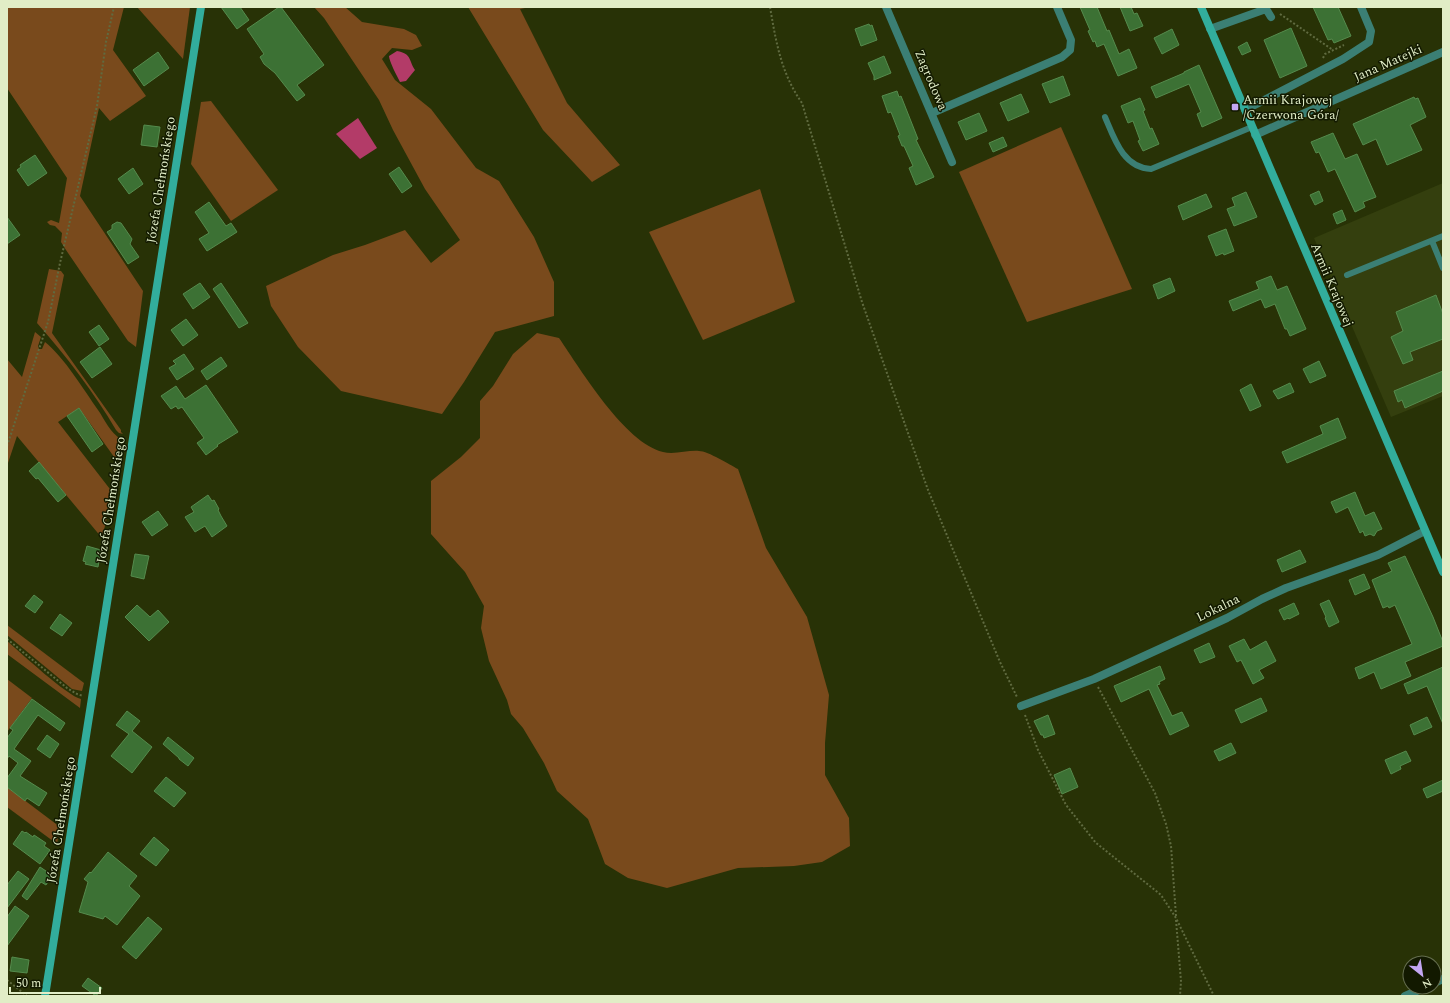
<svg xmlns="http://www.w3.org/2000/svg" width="1450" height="1003" viewBox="0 0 1450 1003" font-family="Spectral,serif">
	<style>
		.built { fill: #343f0e }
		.green { fill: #794a1c }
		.water { fill: #b33b68 }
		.building { fill: #3c7134; stroke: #558b4d }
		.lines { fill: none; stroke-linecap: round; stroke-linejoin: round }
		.path { stroke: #606b40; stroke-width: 2; stroke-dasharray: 2 2; stroke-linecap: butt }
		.lane { stroke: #3b7f74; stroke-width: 6 }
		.street { stroke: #3b7f74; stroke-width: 8 }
		.secondary { stroke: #32ad9c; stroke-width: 8 }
		.poi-dot { fill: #c3a7f2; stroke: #121900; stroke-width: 1.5 }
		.labels { text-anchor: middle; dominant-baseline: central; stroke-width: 3; stroke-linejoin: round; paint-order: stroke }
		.street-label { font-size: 13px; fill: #e1edc6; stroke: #121900 }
		.poi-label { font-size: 13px; fill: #e1edc6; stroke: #121900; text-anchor: start }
	</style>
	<rect width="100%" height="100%" fill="#283206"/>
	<path class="built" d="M1443,183V396L1391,417L1314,238Z"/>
	<g class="green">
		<path d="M7,7H124L113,50L146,96L110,121L99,108L80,196L143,291L136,347L128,341L66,250L61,242L62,233L55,226L50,225L47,222L51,220L59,223L67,178L7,88Z"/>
		<path d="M137,7H190L183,59Z"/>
		<path d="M314,7H345L362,22L404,29L416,35L422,46L412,50L392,48L382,59L395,80L431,109L476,168L499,181L534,237L554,282V316L495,332L464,382L442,414L341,391L298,347L271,306L266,286L333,255L365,245L405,230L431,263L460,240L425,189L393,130L379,100L324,18Z"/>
		<path d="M468,7H530L520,9L567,103L620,165L592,182L543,130Z"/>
		<path d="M211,101L278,190L231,221L191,164L201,102Z"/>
		<path d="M1061,127L1132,289L1027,322L959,172Z"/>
		<path d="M760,189L795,302L703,340L649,232Z"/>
		<path d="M49,269L61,271L64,275L52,333L121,430V432L123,434L119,433L116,430C94,392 66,356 37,323Z"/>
		<path d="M35,332L41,337L38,346L39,349H42L45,342C64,357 84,390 98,410C105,420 110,433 121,439L117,461L79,408L58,422L113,493L102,538L17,436L7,466V359L22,377Z"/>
		<path d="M537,333L559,338C581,370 625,443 663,452C674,455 688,450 699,451C708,451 730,465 738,469L766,548L807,617L829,695L825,743V775L849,818L850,846L822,862L794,866L738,868L667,888L628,878L605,864L588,819L557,791L544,763L523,728L511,714L507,700L489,661L481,628L484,606L465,572L431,534V481L461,457L480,438V401L493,386L513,354Z"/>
		<path d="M7,625L84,683L82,691L72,689L7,635Z"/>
		<path d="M7,641C21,653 67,696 81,699L80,708L7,654Z"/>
		<path d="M7,679L32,698L7,732Z"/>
		<path d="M7,787L60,827L57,844L7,807Z"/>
	</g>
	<g class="water">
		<path d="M397,51C412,54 408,59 415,70L406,81L400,82C397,76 389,61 389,56Z"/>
		<path d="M358,118L377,148L360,159L336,134Z"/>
	</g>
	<g class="building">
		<path d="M221,7H240L249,20L237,29Z"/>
		<path d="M279,7H281L324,65L297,85L305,95L297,101L275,73L264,64L260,57L264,54L247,29Z"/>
		<path d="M1080,7H1097L1107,31L1109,30L1119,54L1129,49L1137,68L1118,76L1104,44L1097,47L1095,41L1093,42L1088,31L1090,30Z"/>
		<path d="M1120,7H1131L1134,14L1137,13L1143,26L1130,31Z"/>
		<path d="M1313,7H1338L1351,36L1334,43L1332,39L1328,40Z"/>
		<path d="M869,24L870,26L872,25L877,40L861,46L855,29Z"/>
		<path d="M1291,28L1307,66L1280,78L1264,40Z"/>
		<path d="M1172,29L1179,45L1162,54L1154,38Z"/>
		<path d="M1247,42L1251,51L1242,55L1238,47Z"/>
		<path d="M158,52L169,68L144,86L133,70Z"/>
		<path d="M884,56L891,73L874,80V76L868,63Z"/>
		<path d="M1199,65L1222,118L1202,127L1197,114L1201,112L1189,84L1156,98L1151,87L1184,73V72Z"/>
		<path d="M1063,76L1070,95L1050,103L1042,84Z"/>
		<path d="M897,91L899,97L901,96L918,139L916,140L934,177L916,185L909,168L913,166L904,146H902L898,136L900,135L891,112L888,113L882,96Z"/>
		<path d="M1021,94L1029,112L1008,121L1000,103Z"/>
		<path d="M1414,97L1415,99L1418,98L1426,117L1410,125L1422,150L1387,165L1376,139L1363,145L1353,124Z"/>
		<path d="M1140,98L1145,110L1143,111L1150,129L1152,128L1159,144L1143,151L1138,141L1140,140L1133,121L1128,123L1121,106Z"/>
		<path d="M979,113L987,131L966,140L958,122Z"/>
		<path d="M144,125L160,127L157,147L141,145Z"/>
		<path d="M1333,133L1345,159L1357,154L1376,197L1363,202L1365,207L1355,212L1335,169L1328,172L1319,152L1316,153L1311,142Z"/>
		<path d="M1003,137L1007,146L993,152L989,143Z"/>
		<path d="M35,155L47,173L28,186L17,170L21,167L20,165Z"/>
		<path d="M399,167L412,186L402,193L389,174Z"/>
		<path d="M133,168L143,184L129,194L118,179Z"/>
		<path d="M1319,191L1323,201L1315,205L1310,195Z"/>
		<path d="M1246,192L1257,217L1234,226L1227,209L1235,206L1232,198Z"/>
		<path d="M1206,194L1212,207L1183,220L1178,206Z"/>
		<path d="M209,202L226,226L231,223L237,232L207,251L199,239L209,233L195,212Z"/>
		<path d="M1342,210L1346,220L1337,224L1333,214Z"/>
		<path d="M7,217L20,235L7,244Z"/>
		<path d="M117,222L121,223L132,239L130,244L139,257L128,264L107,232L112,229V225Z"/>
		<path d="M1226,229L1234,251L1224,255L1223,253L1216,256L1208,236Z"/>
		<path d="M1271,276L1277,290L1287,286L1306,329L1290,336L1287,329H1285L1275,304L1265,308L1261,299L1233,311L1229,301L1259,289L1256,282Z"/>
		<path d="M1170,278L1175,291L1158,299L1153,285Z"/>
		<path d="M200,283L210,297L193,309L183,294Z"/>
		<path d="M221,283L248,323L239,328L213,289Z"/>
		<path d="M1436,295L1443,314V339L1410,352L1413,360L1403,364L1391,337L1403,331L1396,312Z"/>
		<path d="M186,319L198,335L183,346L171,330Z"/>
		<path d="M99,325L109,339L99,346L89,332Z"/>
		<path d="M100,347L112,364L92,378L80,362Z"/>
		<path d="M184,354L194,369L177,380L169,368L176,364L173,361Z"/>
		<path d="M221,357L227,366L207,380L201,371Z"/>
		<path d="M1319,361L1326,376L1310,383L1303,369Z"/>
		<path d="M1443,371V391L1405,408L1402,400L1398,402L1394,391Z"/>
		<path d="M1290,383L1294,392L1278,399L1273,391Z"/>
		<path d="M1251,384L1261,406L1250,411L1240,390Z"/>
		<path d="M206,385L238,432L217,445L218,446L206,455L197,443L204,438L182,407L178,409L176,406L171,409L161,396L176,386L185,399Z"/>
		<path d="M79,408L103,444L92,452L67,416Z"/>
		<path d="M1338,418L1346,438L1287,463L1282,452L1323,434L1320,426Z"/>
		<path d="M39,462L66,495L58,502L38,478L36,479L29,471Z"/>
		<path d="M1355,492L1365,516L1374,512L1382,529L1377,531L1374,536L1370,534L1365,536L1363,531L1360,533L1348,507L1336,513L1331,502Z"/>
		<path d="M208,495L212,501L214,500L219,509L218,510L221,516L227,526L212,537L205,526L195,532L185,517L194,512L191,507Z"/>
		<path d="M158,511L168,525L152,536L142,522Z"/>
		<path d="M87,546L101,550L98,567L85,564L86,562L83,561Z"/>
		<path d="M1300,550L1306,562L1282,572L1277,560Z"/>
		<path d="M135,554L149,556L144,579L131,576Z"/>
		<path d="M1405,556L1433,617L1443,642V646L1405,662L1411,676L1381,689L1374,672L1359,679L1355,668L1412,644L1395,605L1389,608L1388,606L1383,608L1372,580L1392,571L1388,563Z"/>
		<path d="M1364,574L1370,588L1355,595L1349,580Z"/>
		<path d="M34,595L43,602L35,613L25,606Z"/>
		<path d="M1329,600L1339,622L1329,627L1325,618L1326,617L1320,604Z"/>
		<path d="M1294,603L1299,614L1289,619L1288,618L1284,620L1279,610Z"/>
		<path d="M137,605L150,617L158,610L169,622L149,641L125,617Z"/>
		<path d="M60,614L72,623L62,636L50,628Z"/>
		<path d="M1244,639L1250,650L1266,641L1276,661L1259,670L1264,678L1253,684L1241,660L1237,662L1229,646Z"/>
		<path d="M1209,643L1215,657L1200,663L1194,650Z"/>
		<path d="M1160,666L1165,679L1159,682L1160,684L1157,685L1172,716L1182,712L1189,726L1170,735L1149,689L1121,702L1114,686Z"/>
		<path d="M1443,667V724L1427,686L1408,694L1404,684Z"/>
		<path d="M1261,698L1267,711L1241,723L1235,710Z"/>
		<path d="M32,699L65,723L60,731L38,715L14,749L31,761L20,776L47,793L39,806L27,798L25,801L7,787V778L18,763L9,756L7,759V738L13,730L10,728Z"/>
		<path d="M127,711L140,721L132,731L152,747L132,773L111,756L129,734L116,725Z"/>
		<path d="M1048,715L1055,734L1044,738L1043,735H1041L1034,721Z"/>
		<path d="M1427,717L1432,727L1414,735L1410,725Z"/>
		<path d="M47,735L59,744L50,758L37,749Z"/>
		<path d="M168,737L194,758L188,766L179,759V758L163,744Z"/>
		<path d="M1231,743L1236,753L1219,761L1214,751Z"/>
		<path d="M1406,751L1411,761L1400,766L1401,769L1391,774L1385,760Z"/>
		<path d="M1070,768L1078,787L1062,794L1054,775Z"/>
		<path d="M166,777L186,793L174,807L154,791Z"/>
		<path d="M1443,780V791L1427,798L1423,789Z"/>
		<path d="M22,831L25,833L26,832L33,837L34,835L46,843L44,846L50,850L40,864L13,844Z"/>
		<path d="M154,837L169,850L156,866L140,854Z"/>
		<path d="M108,852L137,876L129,886L140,896L117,925L105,916L103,919L79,912L88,882L84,879L90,872L91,873Z"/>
		<path d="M40,867L52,875L46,885L41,882L27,900L22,896Z"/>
		<path d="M18,871L29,879L7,908V885Z"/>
		<path d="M15,906L29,916L7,946V917Z"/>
		<path d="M148,917L162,929L136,959L122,947Z"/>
		<path d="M12,957L29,960L27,973L10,971Z"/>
		<path d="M88,978L102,988L96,996L82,986Z"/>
	</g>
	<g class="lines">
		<g class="path">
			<path d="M770,7C776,42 781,73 802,103L862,302L928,490L1000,662L1017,697"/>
			<path d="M1280,14L1333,50"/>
			<path d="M1323,58L1325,54L1344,45"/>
			<path d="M7,446L48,322L60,263L97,106L106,42L114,7"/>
			<path d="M7,639L67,688L77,694L83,696"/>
			<path d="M1098,687L1155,793L1166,824L1171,846L1176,916"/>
			<path d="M1025,715L1038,750L1066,805L1096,843L1161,895L1176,918L1214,996"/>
			<path d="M1176,920L1181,981L1180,996"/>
			<path d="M7,980L27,996"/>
		</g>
		<g class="lane">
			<path d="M1105,117C1114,138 1123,168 1151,169L1252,127"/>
			<path d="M1432,241L1443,268"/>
			<path d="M1347,275L1443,236"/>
		</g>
		<g class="street">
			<path d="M886,7L952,162"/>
			<path d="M1210,29L1266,9L1271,17"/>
			<path d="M1245,110L1343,59L1369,42L1371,31L1361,7"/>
			<path d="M932,113L1062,57L1070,50L1071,40L1057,7"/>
			<path d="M1255,135L1443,52"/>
			<path d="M1021,706L1094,679L1227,618L1262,599L1286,588L1378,555L1425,531"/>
			<path d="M1434,983L1443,979"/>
			<path d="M1405,996L1426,987"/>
		</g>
		<g class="secondary">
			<path d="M1201,7L1443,572"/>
			<path d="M45,996L201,7"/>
		</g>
	</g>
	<rect class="poi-dot" x="1231" y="103" width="8" height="8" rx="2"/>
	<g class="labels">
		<g class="street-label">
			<text transform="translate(1388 63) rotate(-24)">Jana Matejki</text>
			<text transform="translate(931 80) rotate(67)">Zagrodowa</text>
			<text transform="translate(161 180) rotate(-81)">Józefa Chełmońskiego</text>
			<text transform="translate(1332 285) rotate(67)">Armii Krajowej</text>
			<text transform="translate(111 500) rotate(-81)">Józefa Chełmońskiego</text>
			<text transform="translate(1218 608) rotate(-26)">Lokalna</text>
			<text transform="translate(61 820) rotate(-81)">Józefa Chełmońskiego</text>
		</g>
		<g class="poi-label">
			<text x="1243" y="100">Armii Krajowej<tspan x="1243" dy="15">/Czerwona Góra/</tspan></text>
		</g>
	</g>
	<rect width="1450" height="1003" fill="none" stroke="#e1edc6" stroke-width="16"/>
	<g transform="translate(1422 975) rotate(150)"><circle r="19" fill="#121900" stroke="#656e4f"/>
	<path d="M0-3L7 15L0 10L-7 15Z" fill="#c3a7f2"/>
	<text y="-6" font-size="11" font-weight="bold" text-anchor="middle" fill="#e1edc6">N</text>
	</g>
	<path d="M10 987v6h90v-6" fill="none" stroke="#e1edc6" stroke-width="2"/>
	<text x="16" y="987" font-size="12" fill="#e1edc6" stroke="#121900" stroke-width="3" paint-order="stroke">50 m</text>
</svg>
